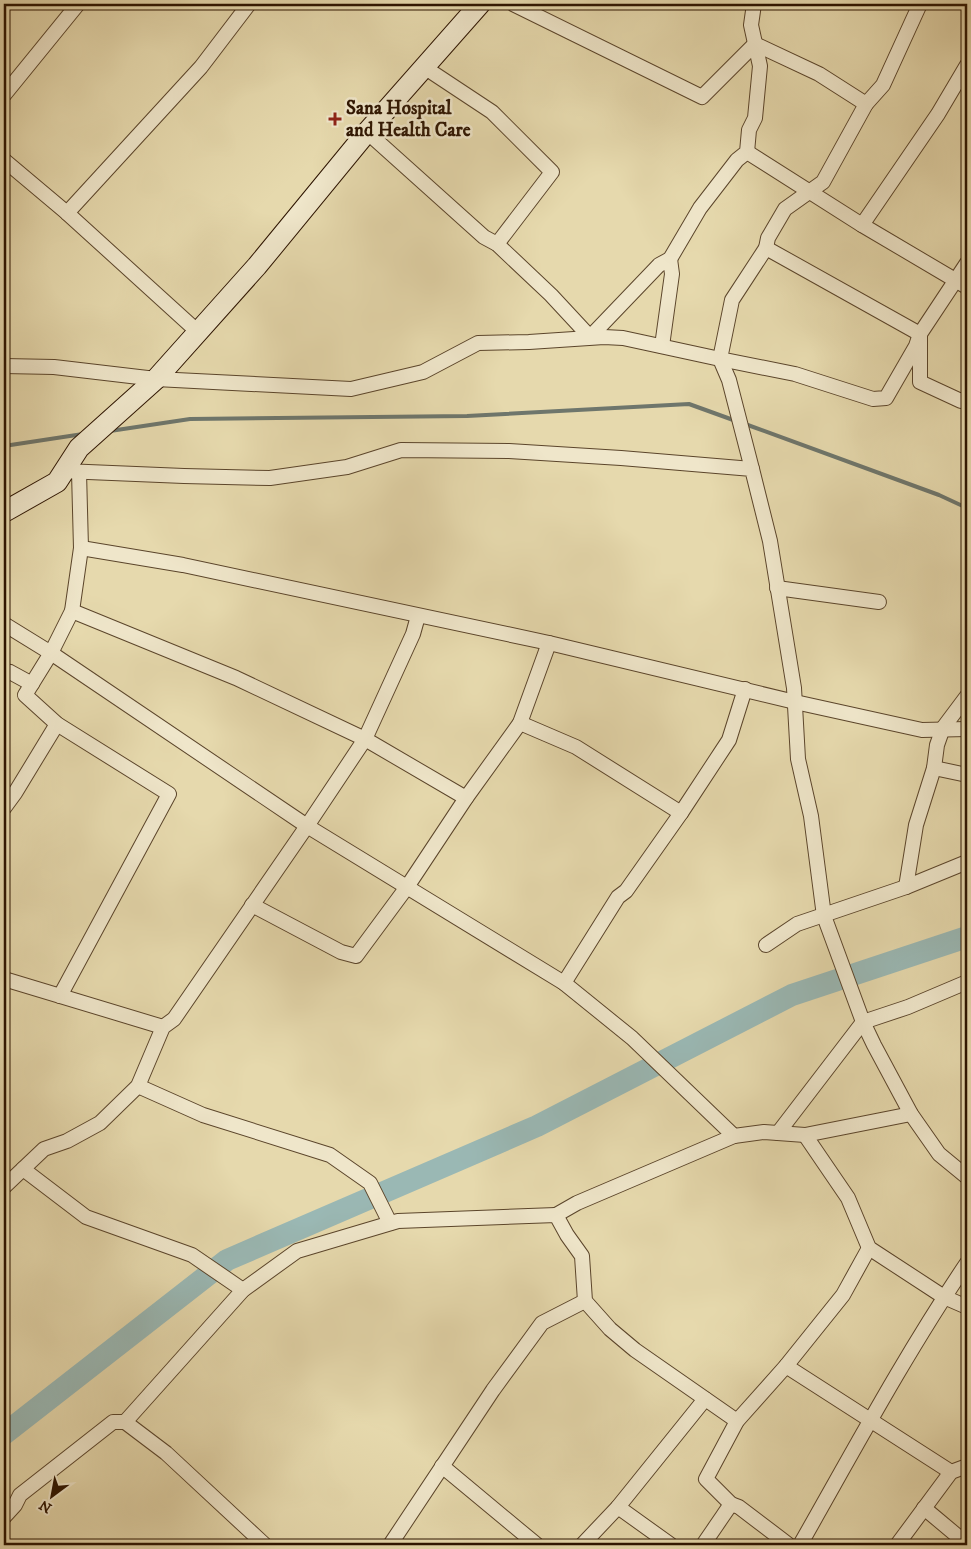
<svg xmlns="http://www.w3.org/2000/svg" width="971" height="1549" viewBox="0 0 971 1549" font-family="'IM FELL DW Pica',serif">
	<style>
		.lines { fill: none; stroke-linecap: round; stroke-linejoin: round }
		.stream { stroke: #6e766c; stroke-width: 4 }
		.river { stroke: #9ab8b4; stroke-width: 22 }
		.street-casing { stroke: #5b452b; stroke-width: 16 }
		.secondary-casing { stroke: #2d1400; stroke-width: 22 }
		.street { stroke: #efe6ca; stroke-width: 14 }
		.secondary { stroke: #efe6ca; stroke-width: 20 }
		.poi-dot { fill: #8f2418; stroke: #efe6ca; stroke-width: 2 }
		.labels { text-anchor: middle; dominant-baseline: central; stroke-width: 5; stroke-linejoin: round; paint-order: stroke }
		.poi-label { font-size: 19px; font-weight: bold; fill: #2d1400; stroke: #efe6ca; text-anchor: start }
	</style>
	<rect width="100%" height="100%" fill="#e6d9ad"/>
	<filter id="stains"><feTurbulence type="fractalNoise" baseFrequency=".004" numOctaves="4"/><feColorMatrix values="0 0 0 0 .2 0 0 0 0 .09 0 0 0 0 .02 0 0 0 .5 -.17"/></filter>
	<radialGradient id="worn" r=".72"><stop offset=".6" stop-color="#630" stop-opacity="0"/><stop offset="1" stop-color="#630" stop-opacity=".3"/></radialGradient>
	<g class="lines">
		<g class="stream">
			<path d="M745,424L939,495L967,508"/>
			<path d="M110,431L190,419L467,416L689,404L736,421"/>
			<path d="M4,446L83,434"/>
		</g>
		<path class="river" d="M4,1434L227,1260L537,1126L792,995L967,937"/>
		<g class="street-casing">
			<g id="street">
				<path d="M513,4L702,97L755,44L819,74L866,104L823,182L785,209L768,238L766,248L732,300L720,359L795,374L873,399L886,398L916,346L920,334L967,263"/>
				<path d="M424,67L492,112L552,172L497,244"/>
				<path d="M4,95L78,4"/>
				<path d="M866,104L883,85L920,4"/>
				<path d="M367,132L484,237L497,244L551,295L590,337L659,265L670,259L700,208L737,160L747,152L749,130L755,118L760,66L751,25L754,4"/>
				<path d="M747,152L862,225L967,287"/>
				<path d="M4,160L67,213L198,332"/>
				<path d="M67,213L201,67L249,4"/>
				<path d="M862,225L938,114L967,65"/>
				<path d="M766,248L920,334V382L961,401L967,398"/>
				<path d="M662,346L672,274L670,259"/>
				<path d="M4,366L54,367L156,379L351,389L423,372L478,343L529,342L604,337L623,338L720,359L729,380L752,469"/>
				<path d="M64,471L184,476L270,478L347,467L401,450L509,451L621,458L752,469L770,541L794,688L798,759L811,816L824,916L863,1022L874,1045L911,1114L939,1154L967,1177"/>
				<path d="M81,548L183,565L549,643L795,702L922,730L967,729"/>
				<path d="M777,588L879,602"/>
				<path d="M72,611L236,678L365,739L466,798"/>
				<path d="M4,624L51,653L307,826L564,983L632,1038L734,1136L764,1132L805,1135L911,1114"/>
				<path d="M4,671L10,672L32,684"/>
				<path d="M520,723L576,747L681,813"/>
				<path d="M934,768L967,775"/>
				<path d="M4,808L15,793L57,724"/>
				<path d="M906,887L916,825L934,768L937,745L943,728L967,696"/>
				<path d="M252,905L341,952L356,956L407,887L466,798L520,723L549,643"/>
				<path d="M766,945L797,924L906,887L967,862"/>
				<path d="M4,979L163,1027"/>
				<path d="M564,983L618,897L626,891L681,813L729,740L745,689"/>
				<path d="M60,996L169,794L57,724L25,695L51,653L72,611L81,548L79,472"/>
				<path d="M138,1086L203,1115L330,1155L370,1183L390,1223"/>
				<path d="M778,1133L863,1022L908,1007L967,982"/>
				<path d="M805,1135L848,1198L869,1248L944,1297L967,1307"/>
				<path d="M23,1169L86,1217L192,1255L243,1290"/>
				<path d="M4,1187L44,1149L67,1141L100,1123L138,1086L163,1027L174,1019L307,826L365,739L413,634L418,616"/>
				<path d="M556,1215L577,1203L734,1136"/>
				<path d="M786,1366L951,1472"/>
				<path d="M125,1422L243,1290L297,1251L398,1221L556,1215L567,1235L582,1256L585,1301L610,1329L635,1350L737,1421"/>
				<path d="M442,1466L537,1545"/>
				<path d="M618,1507L705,1399"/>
				<path d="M924,1508L967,1544"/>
				<path d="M4,1517L15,1505L20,1495L113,1422H125L166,1453L265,1545"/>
				<path d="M390,1545L493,1390L542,1323L585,1301"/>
				<path d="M582,1545L618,1507L671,1545"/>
				<path d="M703,1545L731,1504"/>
				<path d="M789,1545L739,1507L731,1504L706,1479L737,1421L786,1366L843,1295L869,1248"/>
				<path d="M800,1545C854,1450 906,1353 967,1263"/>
				<path d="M897,1545L951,1472L967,1466"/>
			</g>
		</g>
		<g class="secondary-casing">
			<path id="secondary" d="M4,512L57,482L79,448L156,379L257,266L367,132L480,4"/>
		</g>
		<use href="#street" class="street"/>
		<use href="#secondary" class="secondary"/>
	</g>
	<path class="poi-dot" d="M332.5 111.5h5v5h5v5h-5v5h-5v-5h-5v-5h5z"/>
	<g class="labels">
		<g class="poi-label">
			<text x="346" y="108">Sana Hospital<tspan x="346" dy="22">and Health Care</tspan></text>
		</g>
	</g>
	<rect width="971" height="1549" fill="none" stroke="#e6d9ad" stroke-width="20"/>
	<rect x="5" y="5" width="961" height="1539" fill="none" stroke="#2d1400" stroke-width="2.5"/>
	<rect x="10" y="10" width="951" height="1529" fill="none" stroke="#2d1400"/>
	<g transform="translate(52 1496) rotate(212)" stroke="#efe6ca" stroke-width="4" paint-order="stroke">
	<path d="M0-4L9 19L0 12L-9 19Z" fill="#2d1400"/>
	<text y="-8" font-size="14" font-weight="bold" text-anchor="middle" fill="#2d1400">N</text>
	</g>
	<rect width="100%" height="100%" filter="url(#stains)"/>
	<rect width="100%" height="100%" fill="url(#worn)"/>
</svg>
